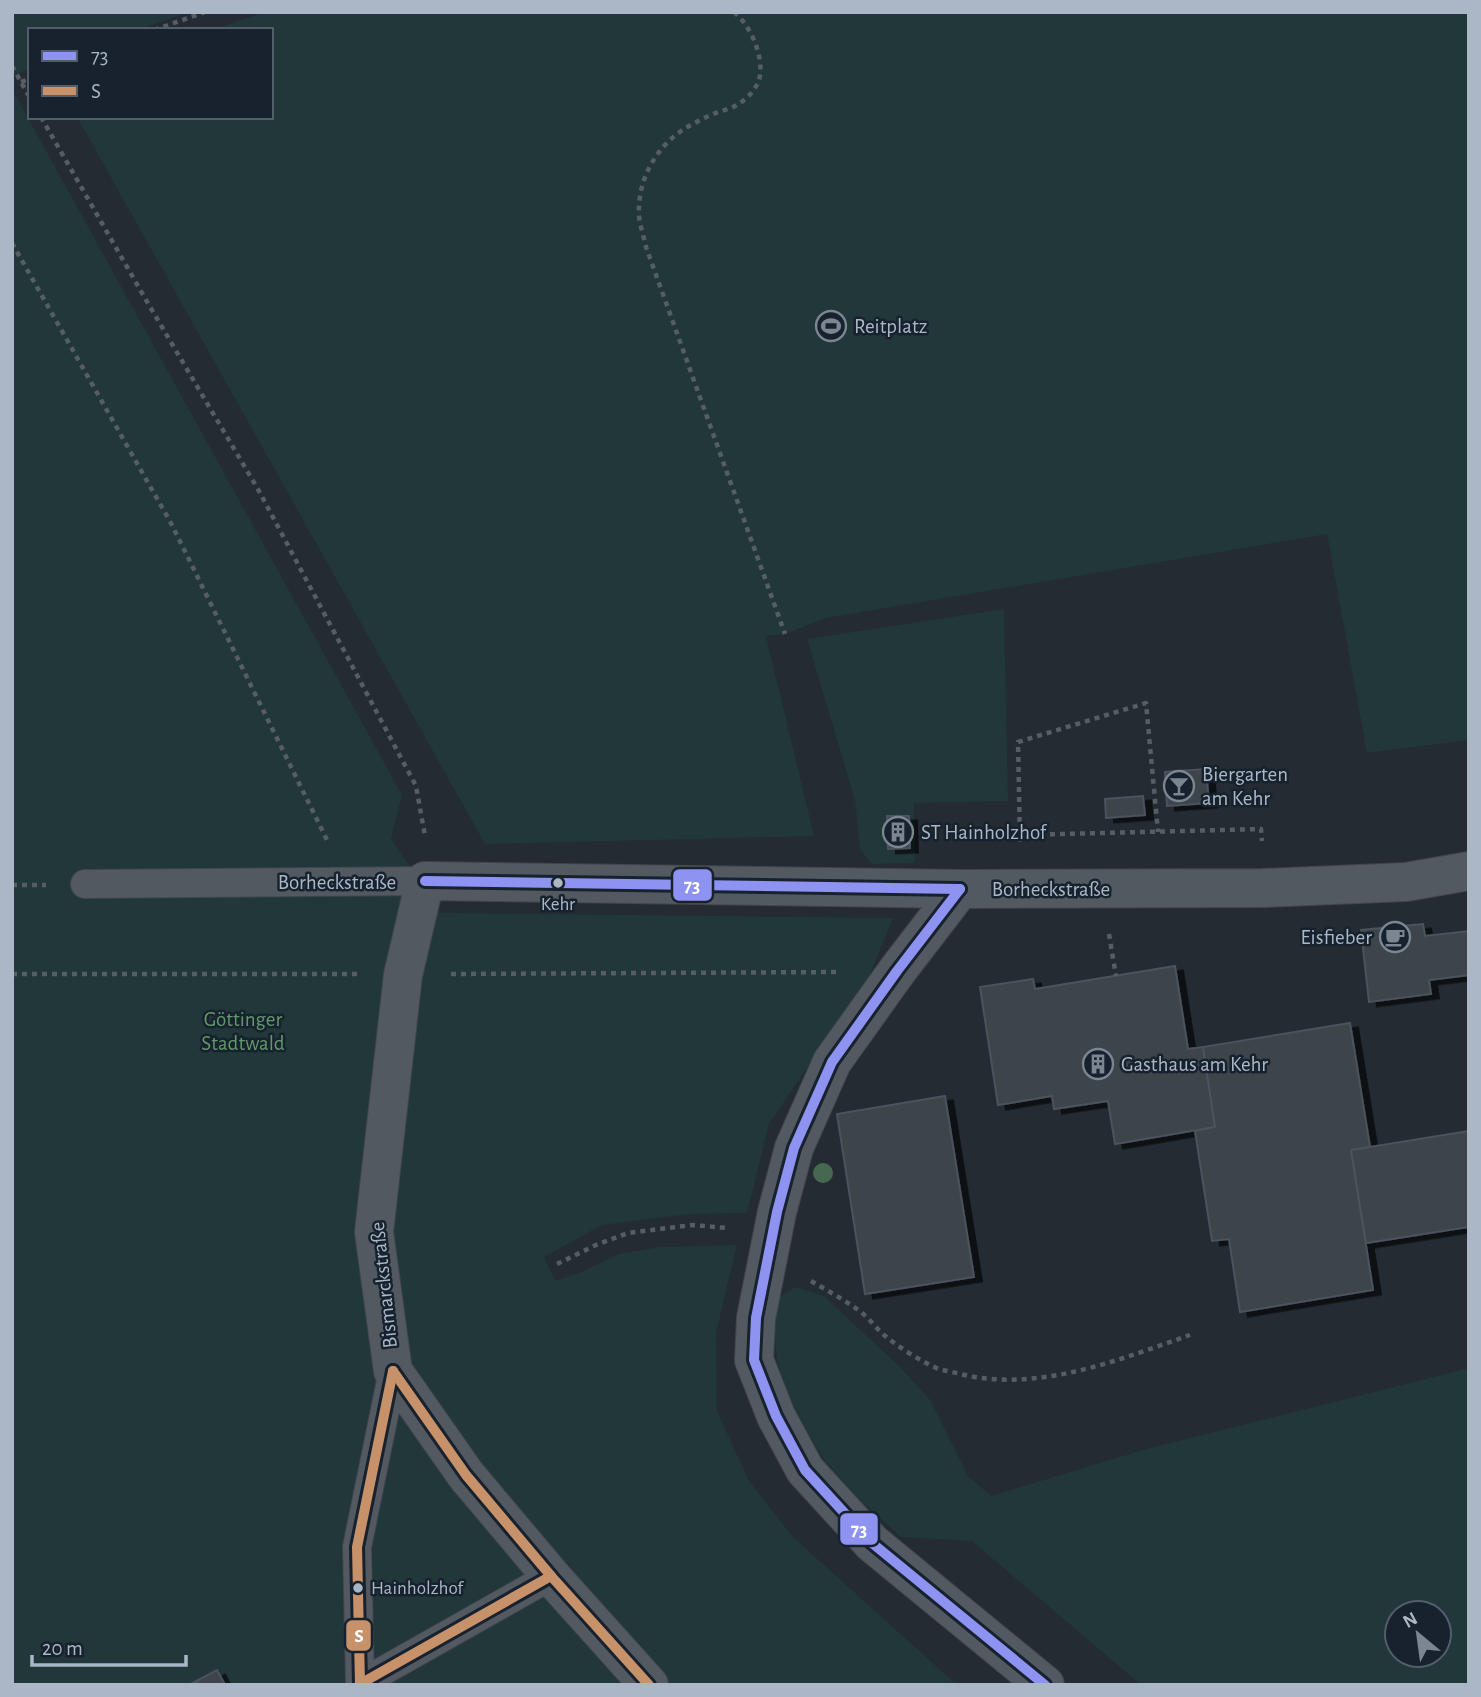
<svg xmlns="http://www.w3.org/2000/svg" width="1481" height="1697" viewBox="0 0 1481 1697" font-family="'Alegreya Sans',sans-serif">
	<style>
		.green { fill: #213739; fill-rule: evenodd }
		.building { fill: #3e444b; stroke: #4b525c; stroke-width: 2; filter: url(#shadow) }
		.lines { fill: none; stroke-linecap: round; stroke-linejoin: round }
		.lane-casing { stroke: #40454b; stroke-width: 30 }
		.street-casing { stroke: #40454b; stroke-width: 40 }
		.path { stroke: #565e64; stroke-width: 4.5; stroke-dasharray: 5 5; stroke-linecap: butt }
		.lane { stroke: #535961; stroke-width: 28 }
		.street { stroke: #535961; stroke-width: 38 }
		.bus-1-casing { stroke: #17222e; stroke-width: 16 }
		.bus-2-casing { stroke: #17222e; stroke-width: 16 }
		.bus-1 { stroke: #8e93f1; stroke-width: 10 }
		.bus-2 { stroke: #c7916a; stroke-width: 10 }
		.tree { fill: #466851 }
		.bus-dot { fill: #abb7c6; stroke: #17222e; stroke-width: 2.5 }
		.labels { text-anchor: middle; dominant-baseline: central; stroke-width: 5; stroke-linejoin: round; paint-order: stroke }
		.bus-label { font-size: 19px; fill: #abb7c6; stroke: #17222e }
		.poi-label { font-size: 21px; fill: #abb7c6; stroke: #17222e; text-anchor: start }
		.street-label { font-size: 21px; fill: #abb7c6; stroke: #17222e }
		.park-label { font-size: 21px; fill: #61996a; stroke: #17222e }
		.line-badge { stroke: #17222e; stroke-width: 2.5 }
		.badge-label { font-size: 19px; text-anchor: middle; font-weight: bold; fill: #fff }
	</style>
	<defs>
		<filter id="shadow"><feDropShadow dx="8" dy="4.5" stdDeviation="0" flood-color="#0009"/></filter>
	</defs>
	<rect width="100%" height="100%" fill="#242b33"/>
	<g class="green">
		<path d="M12,12H190L137,30H30V68L12,76Z"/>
		<path d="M264,12H1469V740L1367,753L1327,534L826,618L785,634L766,636L814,836L485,844L77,117H271V30H213Z"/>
		<path d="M12,89L402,795L391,839L441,913L893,918L866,984L831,1032L769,1124L747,1213L689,1214L602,1225L544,1257L555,1281L581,1272L619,1254L660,1247L737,1245L716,1333L717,1411L749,1481L793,1537L957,1685H12Z"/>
		<path d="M1004,609L1008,801L914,803L915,863L872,864L860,849L855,800L807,639Z"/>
		<path d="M796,1287L824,1296L899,1366L931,1401L968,1476L991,1496L1146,1449L1469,1368V1685H1141L972,1541L901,1537L863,1503L825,1461L806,1429L786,1390L777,1359L773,1317L779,1297ZM1397,1613H1439V1655H1397Z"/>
	</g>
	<g class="building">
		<path d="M1206,769L1209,803L1167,806L1165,772Z"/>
		<path d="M1143,796L1145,815L1106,818L1105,799Z"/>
		<path d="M887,816H909L910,848L888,849Z"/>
		<path d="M1423,924L1425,936L1469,931V975L1429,980L1431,994L1369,1002L1361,930Z"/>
		<path d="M1175,966L1188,1049L1203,1047L1215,1127L1115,1144L1108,1101L1054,1109L1052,1096L998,1105L980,987L1033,979L1035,989Z"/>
		<path d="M1350,1023L1370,1147L1351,1150L1373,1290L1240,1312L1229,1239L1212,1241L1195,1131L1215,1127L1203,1047Z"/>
		<path d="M945,1096L974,1277L865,1294L837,1114Z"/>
		<path d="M1469,1131V1227L1366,1243L1351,1150Z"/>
		<path d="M217,1670L225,1685H189Z"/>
	</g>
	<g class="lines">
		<g class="lane-casing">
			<g id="lane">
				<path d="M85,884L425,881"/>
				<path d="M393,1371L357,1547L360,1684L551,1576"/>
			</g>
		</g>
		<g class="street-casing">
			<g id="street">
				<path d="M960,889L897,971L832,1062L794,1148L777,1212L756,1318L754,1360L776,1416L805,1470L872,1543L1045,1685"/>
				<path d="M649,1685L551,1576L466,1475L393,1371L374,1232L403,975L425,881L960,889L1263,888L1406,882L1469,871"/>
			</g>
		</g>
		<g class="path">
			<path d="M734,12C750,25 763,54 760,75C759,86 748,99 738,104C733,108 725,110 718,112C708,116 698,121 689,126C657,144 637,179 639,216C640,226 644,237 646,247L785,634"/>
			<path d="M154,30L205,12"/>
			<path d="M12,66L30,98"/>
			<path d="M21,82L30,79"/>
			<path d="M41,117L146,300L259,491L416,786L425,836"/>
			<path d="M12,243L172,525L327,840"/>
			<path d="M1020,835L1261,829L1262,841"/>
			<path d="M1020,842L1018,742L1146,703L1158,832"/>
			<path d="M12,885H46"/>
			<path d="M1109,934L1116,976"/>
			<path d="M12,974H358"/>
			<path d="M451,974L841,972"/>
			<path d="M557,1264L596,1245L628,1233L692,1225L727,1228"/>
			<path d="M811,1281C828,1291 845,1300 861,1312C870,1319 876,1328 884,1335C897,1346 923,1363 939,1369C946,1371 953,1372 960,1374C1038,1393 1118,1360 1190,1335"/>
		</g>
		<use href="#lane" class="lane"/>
		<use href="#street" class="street"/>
		<g class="bus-1-casing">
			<g id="bus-1">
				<path d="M425,881L960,889"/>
				<path d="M960,889L897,971L832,1062L794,1148L777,1212L756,1318L754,1360L776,1416L805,1470L872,1543L1045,1685"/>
			</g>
		</g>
		<g class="bus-2-casing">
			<g id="bus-2">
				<path d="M393,1371L357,1547L360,1684L551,1576"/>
				<path d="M393,1371L466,1475L551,1576L649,1685"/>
			</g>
		</g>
		<use href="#bus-1" class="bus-1"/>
		<use href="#bus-2" class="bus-2"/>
	</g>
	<circle class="tree" cx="823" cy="1173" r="10"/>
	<defs>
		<g id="stadium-ring" transform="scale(1.575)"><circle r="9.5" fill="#17222e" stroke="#7c8693" stroke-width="1.5"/><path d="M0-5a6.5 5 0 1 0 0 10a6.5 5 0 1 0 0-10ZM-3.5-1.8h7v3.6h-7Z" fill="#7c8693"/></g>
		<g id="bar-ring" transform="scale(1.575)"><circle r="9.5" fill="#17222e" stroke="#7c8693" stroke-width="1.5"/><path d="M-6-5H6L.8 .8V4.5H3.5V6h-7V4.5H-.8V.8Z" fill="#7c8693"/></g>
		<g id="building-ring" transform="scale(1.575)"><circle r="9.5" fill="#17222e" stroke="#7c8693" stroke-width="1.5"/><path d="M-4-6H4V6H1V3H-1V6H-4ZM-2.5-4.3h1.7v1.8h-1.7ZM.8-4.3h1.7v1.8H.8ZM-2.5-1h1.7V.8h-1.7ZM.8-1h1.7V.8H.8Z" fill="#7c8693"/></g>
		<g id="cafe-ring" transform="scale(1.575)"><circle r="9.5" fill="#17222e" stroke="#7c8693" stroke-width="1.5"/><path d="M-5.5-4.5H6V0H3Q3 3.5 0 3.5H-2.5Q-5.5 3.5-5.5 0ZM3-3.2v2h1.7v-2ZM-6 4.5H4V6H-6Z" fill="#7c8693"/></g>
	</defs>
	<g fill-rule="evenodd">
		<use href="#stadium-ring" x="831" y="326"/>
		<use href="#bar-ring" x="1179" y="786"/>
		<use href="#building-ring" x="898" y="832"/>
		<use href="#cafe-ring" x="1395" y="937"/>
		<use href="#building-ring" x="1098" y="1064"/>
	</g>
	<g class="bus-dot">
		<circle cx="558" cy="883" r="6"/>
		<circle cx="358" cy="1588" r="6"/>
	</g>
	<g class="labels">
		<g class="bus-label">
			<text x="558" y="904">Kehr</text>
			<text x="371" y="1588" text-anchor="start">Hainholzhof</text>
		</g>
		<g class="poi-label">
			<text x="854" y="326">Reitplatz</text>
			<text x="1202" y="774">Biergarten<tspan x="1202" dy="24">am Kehr</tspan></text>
			<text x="921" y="832">ST Hainholzhof</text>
			<text x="1372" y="937" text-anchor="end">Eisfieber</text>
			<text x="1121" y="1064">Gasthaus am Kehr</text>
		</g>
		<g class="street-label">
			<text x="337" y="882">Borheckstraße</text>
			<text x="1051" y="889">Borheckstraße</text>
			<text transform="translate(384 1285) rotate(-96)">Bismarckstraße</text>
		</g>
		<g class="park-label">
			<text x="243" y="1019">Göttinger<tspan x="243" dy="24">Stadtwald</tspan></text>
		</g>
	</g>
	<g class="line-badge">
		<rect x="672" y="868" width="41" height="34" rx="7" fill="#8e93f1"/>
		<rect x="839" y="1512" width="40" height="34" rx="7" fill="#8e93f1"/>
		<rect x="345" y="1619" width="27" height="33" rx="7" fill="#c7916a"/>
	</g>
	<g class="badge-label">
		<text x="692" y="892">73</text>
		<text x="859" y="1536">73</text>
		<text x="359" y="1642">S</text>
	</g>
	<rect width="1481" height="1697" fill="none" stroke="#abb7c6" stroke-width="28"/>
	<rect x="28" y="28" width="245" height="91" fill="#17222e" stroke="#525e6b" stroke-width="2"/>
	<rect x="42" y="51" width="35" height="10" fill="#8e93f1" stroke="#525e6b" stroke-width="2"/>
	<text x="91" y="63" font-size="21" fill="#abb7c6">73</text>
	<rect x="42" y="86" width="35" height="10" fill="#c7916a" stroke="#525e6b" stroke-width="2"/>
	<text x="91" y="98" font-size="21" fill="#abb7c6">S</text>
	<g transform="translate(1418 1634) rotate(331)"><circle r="33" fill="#17222e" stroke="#525e6b" stroke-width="2"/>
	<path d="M0-5L12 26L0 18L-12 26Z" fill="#7c8693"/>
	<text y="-10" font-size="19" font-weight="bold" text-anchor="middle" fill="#abb7c6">N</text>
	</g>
	<path d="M32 1655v10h154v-10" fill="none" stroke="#abb7c6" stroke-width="3.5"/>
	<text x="42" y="1655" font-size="21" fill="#abb7c6" stroke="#17222e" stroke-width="5" paint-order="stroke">20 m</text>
</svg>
